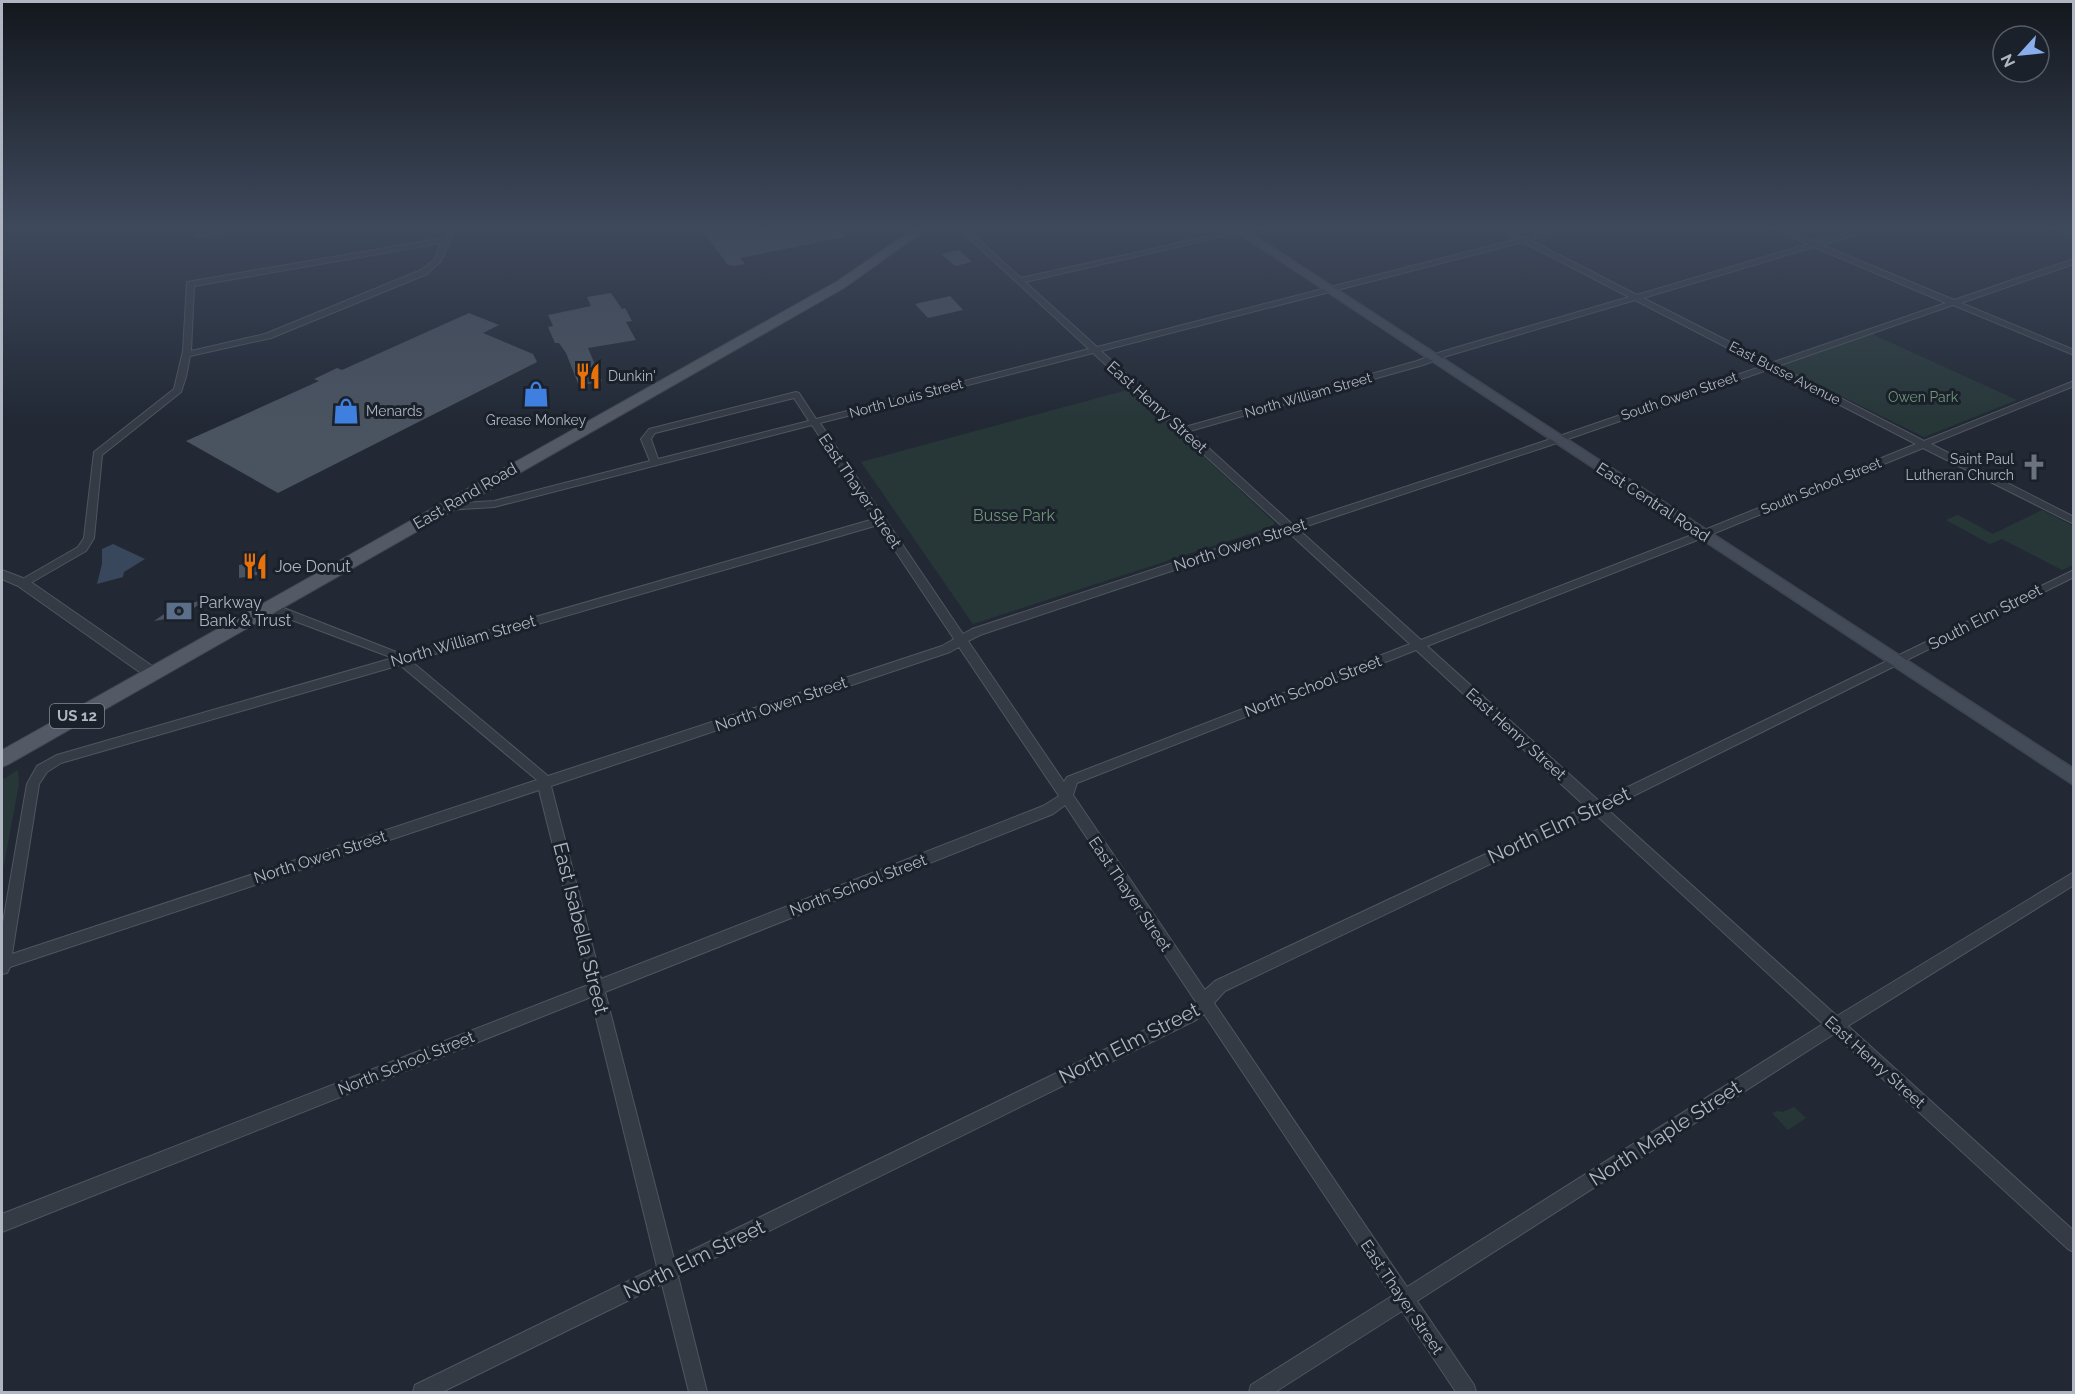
<svg xmlns="http://www.w3.org/2000/svg" width="2075" height="1394" viewBox="0 0 2075 1394" font-family="Raleway,sans-serif">
	<style>
		.green { fill: #273738 }
		.water { fill: #39475d }
		.building { fill: #4a5360 }
		.lines { fill: none; stroke-linecap: round; stroke-linejoin: round }
		.minor-casing { stroke: #4f5660; stroke-width: 2 }
		.tertiary-casing { stroke: #4f5660; stroke-width: 2 }
		.secondary-casing { stroke: #3e454f; stroke-width: 3 }
		.primary-casing { stroke: #3e454f; stroke-width: 2 }
		.minor { fill: #353b45; fill-rule: evenodd }
		.tertiary { fill: #353b45; fill-rule: evenodd }
		.secondary { fill: #434b58; fill-rule: evenodd }
		.primary { fill: #535a65; fill-rule: evenodd }
		.labels { text-anchor: middle; dominant-baseline: central; stroke-width: 6; stroke-linejoin: round; paint-order: stroke }
		.far-street-label { font-size: 14px; fill: #afb6c2; stroke: #1b212a }
		.far-poi-label { font-size: 14px; fill: #afb6c2; stroke: #1b212a; text-anchor: start }
		.far-park-label { font-size: 14px; fill: #70967a; stroke: #1b212a }
		.shield { fill: #1b212a; stroke: #838994; stroke-width: 1.5 }
		.shield-label { font-size: 15px; font-weight: bold; fill: #afb6c2 }
		.street-label { font-size: 16px; fill: #afb6c2; stroke: #1b212a }
		.park-label { font-size: 16px; fill: #70967a; stroke: #1b212a }
		.poi-label { font-size: 16px; fill: #afb6c2; stroke: #1b212a; text-anchor: start }
		.near-street-label { font-size: 20px; fill: #afb6c2; stroke: #1b212a }
	</style>
	<rect width="100%" height="100%" fill="#222935"/>
	<g class="green">
		<path d="M1872,334L2017,400L1924,437L1784,368L1783,364Z"/>
		<path d="M1131,389L1274,522V526L973,624L861,462Z"/>
		<path d="M2042,510L2073,526V565L2062,570L2002,539L1990,544L1946,520L1958,515L1993,534Z"/>
		<path d="M18,770L19,784L2,875V780Z"/>
		<path d="M1794,1107L1806,1118L1788,1130L1772,1113L1776,1111L1783,1112Z"/>
	</g>
	<path class="water" d="M113,544L145,559L124,572L123,577L97,584L102,564V549Z"/>
	<g class="building">
		<path d="M699,226H835L845,237L740,258L745,264L735,266L728,265Z"/>
		<path d="M959,250L972,262L955,266L941,254Z"/>
		<path d="M611,293L622,309L625,308L632,321L626,322L636,340L588,348L602,381L579,386L566,353L559,343H555L548,327L553,326L548,315L591,306L587,297Z"/>
		<path d="M950,296L963,310L928,318L915,304Z"/>
		<path d="M469,313L499,325L483,333L533,354L537,362L278,493L186,441L319,381L314,379L337,368L342,370Z"/>
		<path d="M257,561V575L239,578V565Z"/>
		<path d="M205,600L183,616L154,621L176,606Z"/>
	</g>
	<g class="lines">
		<g class="minor-casing">
			<g id="minor">
				<path d="M244,226H259L199,237L195,235Z"/>
				<path d="M453,226H459L450,240L441,261L427,274L271,338L190,356L186,377L181,392L102,455L94,538L86,551L27,585H19L18,583L19,581L78,547L84,538L94,452L174,389L183,351L187,282L444,238ZM441,243L434,260L421,270L265,334L191,351L194,286Z"/>
				<path d="M956,226H963L966,229L991,226L970,232L1021,278L1256,226H1268L1025,282L1097,347L1517,239L1493,226H1501L1524,238L1570,226H1581L1530,240L1637,295L1808,244L1767,226H1776L1815,242L1871,226H1881L1822,245L1954,300L2074,259V264L1961,303L2074,350V355L1953,305L1778,366L1924,441L2074,381V386L1931,444L2074,517V524L1923,448L1705,537L1427,646L1599,801L2074,570V577L1607,809L1837,1016L2074,872V885L1848,1026L2074,1231V1252L2068,1249L1834,1034L1417,1301L1474,1385L1476,1392H1456L1402,1311L1275,1392H1249L1251,1385L1392,1296L1204,1014L1196,1020L678,1276L707,1392H689L662,1284L442,1392H413L415,1385L657,1267L591,997L2,1232V1214L588,985L539,790L10,967L7,973L2,974V928L27,784L37,766L57,755L393,658L268,611L266,608L268,605H276L404,655L874,519L812,425L494,507L446,510L441,507L446,504L494,501L650,461L641,439L649,429L796,392L799,393L816,419L1089,349ZM1523,242L1629,297L1441,352L1417,361L1185,427L1101,351ZM1814,247L1946,303L1771,363L1643,298ZM1635,300L1763,366L1539,443L1292,524L1190,431L1423,365L1447,356ZM1093,353L1283,527L972,629L963,634L820,423ZM1770,369L1916,444L1697,533L1421,640L1298,529L1545,447ZM794,398L809,421L658,459L651,439L655,433ZM878,525L954,639L942,646L548,776L411,661ZM1288,532L1410,644L1067,777L1064,782L968,641L980,635ZM959,647L1059,796L1043,806L601,979L551,786L950,652ZM1416,650L1586,807L1215,981L1205,990L1073,795L1077,783ZM400,665L537,780L12,954L39,784L47,772L61,763ZM1065,805L1196,1002L1186,1010L674,1259L605,992L1053,814ZM1595,814L1823,1024L1407,1287L1214,1003L1225,991Z"/>
				<path d="M2045,226H2055L2074,232V236Z"/>
			</g>
		</g>
		<g class="tertiary-casing">
			<path id="tertiary" d="M2,570L28,580L158,670L160,674L158,678H148L18,586L2,579Z"/>
		</g>
		<g class="secondary-casing">
			<path id="secondary" d="M1228,226H1239L2074,769V785Z"/>
		</g>
		<g class="primary-casing">
			<path id="primary" d="M918,226H931L844,288L9,764L2,767V750L836,282Z"/>
		</g>
		<use href="#minor" class="minor"/>
		<use href="#tertiary" class="tertiary"/>
		<use href="#secondary" class="secondary"/>
		<use href="#primary" class="primary"/>
	</g>
	<linearGradient id="sky" x2="0" y2="1"><stop stop-color="#13171d"/><stop offset="0.54" stop-color="#3e495c"/><stop offset="1" stop-color="#3e495c" stop-opacity="0"/></linearGradient>
	<rect width="2075" height="421" fill="url(#sky)"/>
	<defs>
		<g id="restaurant-bare" transform="scale(2.07)"><path d="M-5-6h1v4h1v-4h1v4h1v-4h1v5L-1.5 .5V6h-2V.5L-5-1ZM5-6V6H3V1.5H1.5Q1.5-4 5-6Z" fill="#e8710a" stroke="#1b212a" stroke-width="2.5" paint-order="stroke"/></g>
		<g id="shop-bare" transform="scale(2.07)"><path d="M-5-2.5h2.3a2.7 3.5 0 0 1 5.4 0H5L5.5 6h-11ZM-1.5-2.5h3a1.5 2.3 0 0 0-3 0Z" fill="#3f7fe0" stroke="#1b212a" stroke-width="2.5" paint-order="stroke"/></g>
		<g id="church-bare" transform="scale(2.07)"><path d="M-1.2-6h2.4v3.5h3.3v2.4h-3.3V6h-2.4V-.1h-3.3v-2.4h3.3Z" fill="#6b7280" stroke="#1b212a" stroke-width="2.5" paint-order="stroke"/></g>
		<g id="bank-bare" transform="scale(2.07)"><path d="M-6-4H6V4H-6ZM0-2.3a2.3 2.3 0 1 0 0 4.6a2.3 2.3 0 1 0 0-4.6Z" fill="#5c6f8a" stroke="#1b212a" stroke-width="2.5" paint-order="stroke"/></g>
	</defs>
	<g fill-rule="evenodd">
		<use href="#restaurant-bare" x="588" y="376"/>
		<use href="#shop-bare" x="536" y="394"/>
		<use href="#shop-bare" x="346" y="411"/>
		<use href="#church-bare" x="2034" y="467"/>
		<use href="#restaurant-bare" x="255" y="566"/>
		<use href="#bank-bare" x="179" y="611"/>
	</g>
	<g class="labels">
		<g class="far-street-label">
			<text transform="translate(1785 373) rotate(27)">East Busse Avenue</text>
			<text transform="translate(1308 395) rotate(-16)">North William Street</text>
			<text transform="translate(1679 396) rotate(-19)">South Owen Street</text>
			<text transform="translate(906 398) rotate(-15)">North Louis Street</text>
			<text transform="translate(1821 486) rotate(-22)">South School Street</text>
		</g>
		<g class="far-poi-label">
			<text x="608" y="376">Dunkin'</text>
			<text x="366" y="411">Menards</text>
			<text x="536" y="420" text-anchor="middle">Grease Monkey</text>
			<text x="2014" y="459" text-anchor="end">Saint Paul<tspan x="2014" dy="16">Lutheran Church</tspan></text>
		</g>
		<g class="far-park-label">
			<text x="1923" y="397">Owen Park</text>
		</g>
		<rect class="shield" x="50" y="704" width="54" height="24" rx="4.5"/>
		<g class="shield-label">
			<text x="77" y="716">US 12</text>
		</g>
		<g class="street-label">
			<text transform="translate(1157 407) rotate(42)">East Henry Street</text>
			<text transform="translate(860 491) rotate(56)">East Thayer Street</text>
			<text transform="translate(465 496) rotate(-30)">East Rand Road</text>
			<text transform="translate(1653 502) rotate(33)">East Central Road</text>
			<text transform="translate(1240 545) rotate(-18)">North Owen Street</text>
			<text transform="translate(1985 617) rotate(-27)">South Elm Street</text>
			<text transform="translate(463 641) rotate(-16)">North William Street</text>
			<text transform="translate(1313 686) rotate(-21)">North School Street</text>
			<text transform="translate(781 704) rotate(-19)">North Owen Street</text>
			<text transform="translate(1516 734) rotate(42)">East Henry Street</text>
			<text transform="translate(320 857) rotate(-18)">North Owen Street</text>
			<text transform="translate(858 885) rotate(-21)">North School Street</text>
			<text transform="translate(1130 894) rotate(56)">East Thayer Street</text>
			<text transform="translate(1875 1062) rotate(42)">East Henry Street</text>
			<text transform="translate(406 1063) rotate(-22)">North School Street</text>
			<text transform="translate(1402 1297) rotate(56)">East Thayer Street</text>
		</g>
		<g class="park-label">
			<text x="1014" y="515">Busse Park</text>
		</g>
		<g class="poi-label">
			<text x="275" y="566">Joe Donut</text>
			<text x="199" y="602">Parkway<tspan x="199" dy="18">Bank &amp; Trust</tspan></text>
		</g>
		<g class="near-street-label">
			<text transform="translate(1559 825) rotate(-25)">North Elm Street</text>
			<text transform="translate(581 928) rotate(76)">East Isabella Street</text>
			<text transform="translate(1129 1043) rotate(-27)">North Elm Street</text>
			<text transform="translate(1665 1133) rotate(-33)">North Maple Street</text>
			<text transform="translate(694 1259) rotate(-26)">North Elm Street</text>
		</g>
	</g>
	<rect width="2075" height="1394" fill="none" stroke="#afb6c2" stroke-width="6"/>
	<g transform="translate(2021 54) rotate(243)"><circle r="28" fill="#1b212a" stroke="#565d67" stroke-width="1.5"/>
	<path d="M0-4.5L10 22L0 15L-10 22Z" fill="#8aaeec"/>
	<text y="-9" font-size="16" font-weight="bold" text-anchor="middle" fill="#afb6c2">N</text>
	</g>
</svg>
